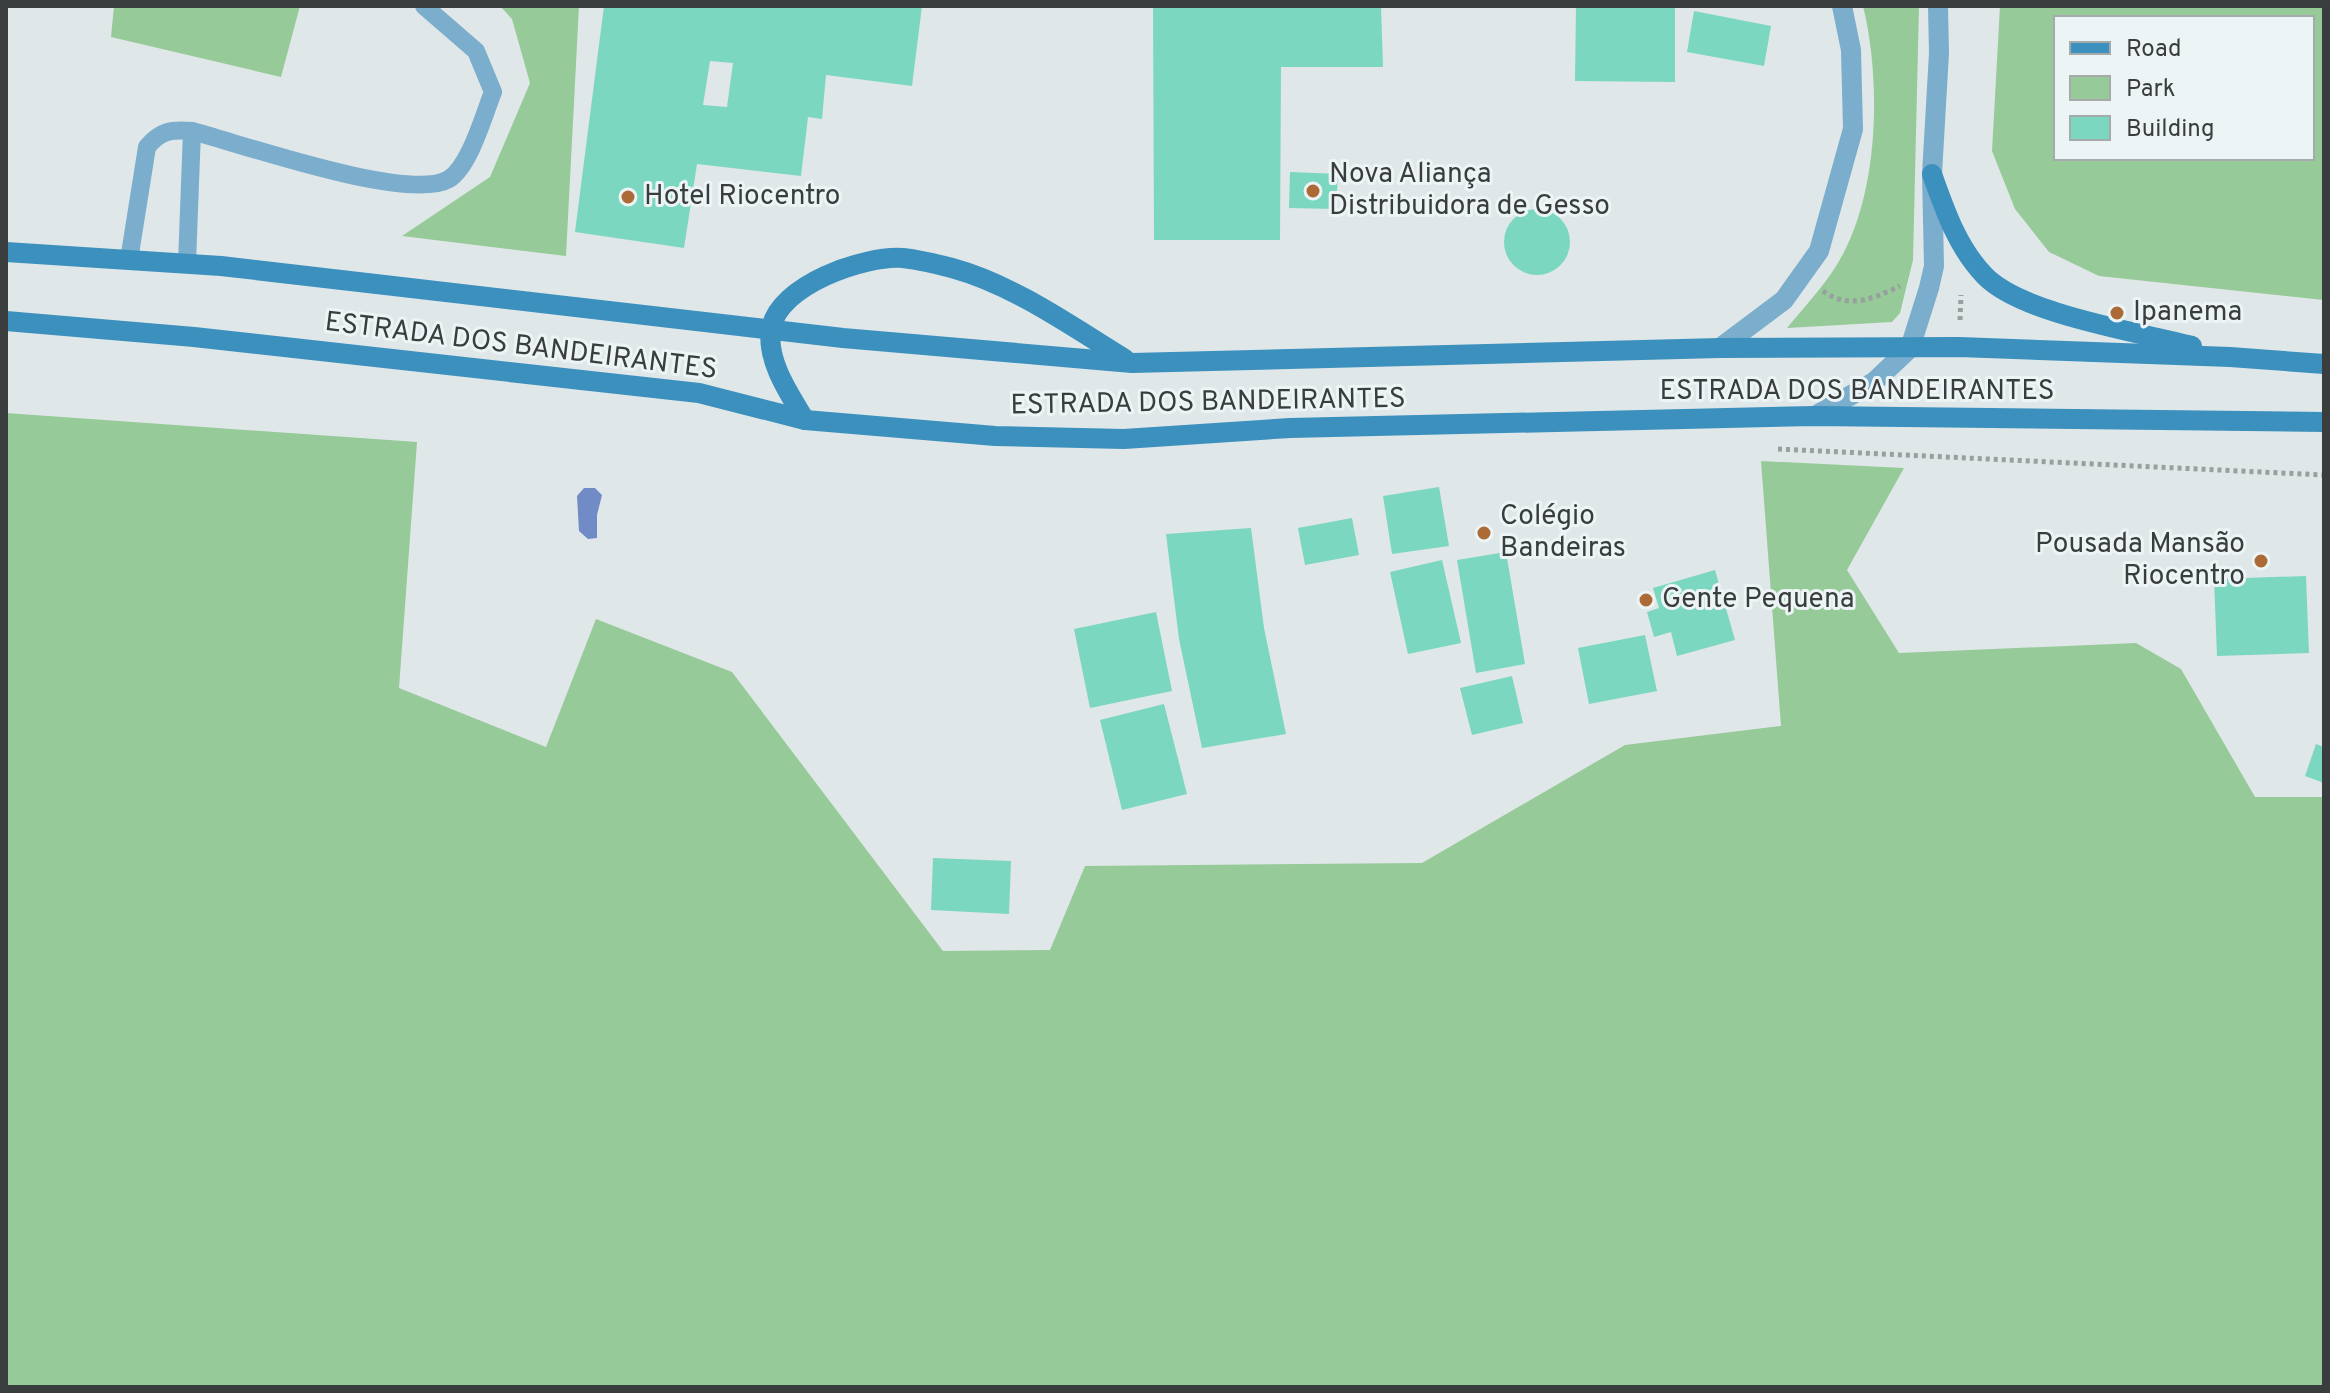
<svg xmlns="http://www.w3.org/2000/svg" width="2330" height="1393" viewBox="0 0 2330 1393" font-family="Overpass,sans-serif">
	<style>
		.green { fill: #96ca99; fill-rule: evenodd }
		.water { fill: #718bc7 }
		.building { fill: #7bd7c0; fill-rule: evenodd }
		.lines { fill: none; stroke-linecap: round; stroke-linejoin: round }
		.path { stroke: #999e9e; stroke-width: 5; stroke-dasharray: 4 4; stroke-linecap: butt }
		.service { stroke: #7badcc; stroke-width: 18 }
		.tertiary { stroke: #7badcc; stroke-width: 20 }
		.secondary { stroke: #3c90be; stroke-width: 20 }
		.poi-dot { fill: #ac6a36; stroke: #edf4f5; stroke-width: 3 }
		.labels { text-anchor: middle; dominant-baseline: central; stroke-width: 6; stroke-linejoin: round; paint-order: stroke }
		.poi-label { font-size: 28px; fill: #3a3d3d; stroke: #edf4f5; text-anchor: start }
		.street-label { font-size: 28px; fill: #3a3d3d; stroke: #edf4f5 }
	</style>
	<rect width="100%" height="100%" fill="#e0e7e8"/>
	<g class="green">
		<path d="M114,6H300L281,77L111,37Z"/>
		<path d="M500,6H579L566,256L402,236L490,177L530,83L512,19Z"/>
		<path d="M1863,6H1919L1913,260L1900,313L1892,322L1787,328C1806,305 1829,281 1843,254C1879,187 1881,79 1863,6Z"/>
		<path d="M2000,6H2324V300L2099,276L2049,252L2015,209L1992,151ZM2056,18H2312V158H2056Z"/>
		<path d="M6,413L417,442L399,688L546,747L596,619L732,672L943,951L1050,950L1085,866L1422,863L1625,745L1781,726L1761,461L1904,468L1847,570L1899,653L2136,643L2181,669L2255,797H2324V1387H6Z"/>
	</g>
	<path class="water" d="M584,488H595L602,495L597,515V538L588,539L579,531L577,496Z"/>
	<g class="building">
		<path d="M604,6H922L912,86L826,75L822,119L808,117L801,176L697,164L684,248L575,232ZM710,61L733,63L727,107L703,105Z"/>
		<path d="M1153,6H1381L1383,67H1281L1280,240H1154Z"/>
		<path d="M1576,6H1675V82L1575,81Z"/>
		<path d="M1694,11L1771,26L1764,66L1687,52Z"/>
		<path d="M1290,172L1338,174L1336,209L1289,208Z"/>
		<circle cx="1537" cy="242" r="33"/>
		<path d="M1439,487L1449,546L1392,554L1383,496Z"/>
		<path d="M1352,518L1359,555L1305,565L1298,528Z"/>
		<path d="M1251,528L1264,628L1286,734L1202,748L1179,639L1166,534Z"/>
		<path d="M1506,552L1525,664L1476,673L1457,560Z"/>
		<path d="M1442,560L1461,643L1408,654L1390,572Z"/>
		<path d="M1715,570L1735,640L1677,656L1671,632L1654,637L1647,612L1659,608L1653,588Z"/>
		<path d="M2306,576L2309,653L2217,656L2214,579Z"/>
		<path d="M1156,612L1172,691L1090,708L1074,629Z"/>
		<path d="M1645,635L1657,691L1589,704L1578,648Z"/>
		<path d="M1512,676L1523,723L1472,735L1460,688Z"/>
		<path d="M1164,704L1187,794L1122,810L1100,720Z"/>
		<path d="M2316,744L2324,747V783L2305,776Z"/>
		<path d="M933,858L1011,861L1009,914L931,910Z"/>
	</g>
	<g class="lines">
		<g class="path">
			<path d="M1823,291C1848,310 1875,298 1900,286"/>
			<path d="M1960,320L1961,295"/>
			<path d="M1778,449L2324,475"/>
		</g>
		<g class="service">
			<path d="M129,260L147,147C160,131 171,129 192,131C242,144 409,203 449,179C470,166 484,114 493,92L476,51L424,6"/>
			<path d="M187,263L192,131"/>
		</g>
		<g class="tertiary">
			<path d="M1720,348L1784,300L1819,251L1853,129L1851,50L1842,6"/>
			<path d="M1815,416L1874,382L1910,348L1929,288L1934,266L1932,174L1939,53L1938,6"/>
		</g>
		<g class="secondary">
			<path d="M1932,174C1945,210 1957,247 1985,276C2022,314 2138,332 2192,346"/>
			<path d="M6,252L221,266L843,338L1132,363L1720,348L1959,347L2230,357L2324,364"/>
			<path d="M6,321L194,337L699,393L805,420L995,436L1124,439L1290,428L1815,416L2324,422"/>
			<path d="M805,420C790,395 766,361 771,329C778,285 865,255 903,258C919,260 937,264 952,268C1014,285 1071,326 1125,359"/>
		</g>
	</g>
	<g class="poi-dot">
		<circle cx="1313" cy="191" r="8"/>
		<circle cx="628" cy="197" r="8"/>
		<circle cx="2117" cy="313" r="8"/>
		<circle cx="1484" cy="533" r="8"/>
		<circle cx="2261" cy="561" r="8"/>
		<circle cx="1646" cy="600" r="8"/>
	</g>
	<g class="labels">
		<g class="poi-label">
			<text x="1329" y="175">Nova Aliança<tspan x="1329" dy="32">Distribuidora de Gesso</tspan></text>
			<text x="644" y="197">Hotel Riocentro</text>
			<text x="2133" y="313">Ipanema</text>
			<text x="1500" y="517">Colégio<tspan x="1500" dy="32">Bandeiras</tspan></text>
			<text x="2245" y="545" text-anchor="end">Pousada Mansão<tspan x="2245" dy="32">Riocentro</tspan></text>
			<text x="1662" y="600">Gente Pequena</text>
		</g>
		<g class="street-label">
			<text transform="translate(521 347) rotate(7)">ESTRADA DOS BANDEIRANTES</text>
			<text x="1857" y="392">ESTRADA DOS BANDEIRANTES</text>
			<text transform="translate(1208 403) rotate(-1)">ESTRADA DOS BANDEIRANTES</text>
		</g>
	</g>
	<rect width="2330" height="1393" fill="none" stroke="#3a3d3d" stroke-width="16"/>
	<rect x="2054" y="16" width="260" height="144" fill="#edf4f5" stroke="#a5abab" stroke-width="2"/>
	<rect x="2070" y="42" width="40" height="12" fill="#3c90be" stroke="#a5abab" stroke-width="2"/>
	<text x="2126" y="56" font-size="24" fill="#3a3d3d">Road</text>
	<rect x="2070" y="76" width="40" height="24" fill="#96ca99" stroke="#a5abab" stroke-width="2"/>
	<text x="2126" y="96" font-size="24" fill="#3a3d3d">Park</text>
	<rect x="2070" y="116" width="40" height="24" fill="#7bd7c0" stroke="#a5abab" stroke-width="2"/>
	<text x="2126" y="136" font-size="24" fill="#3a3d3d">Building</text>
</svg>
